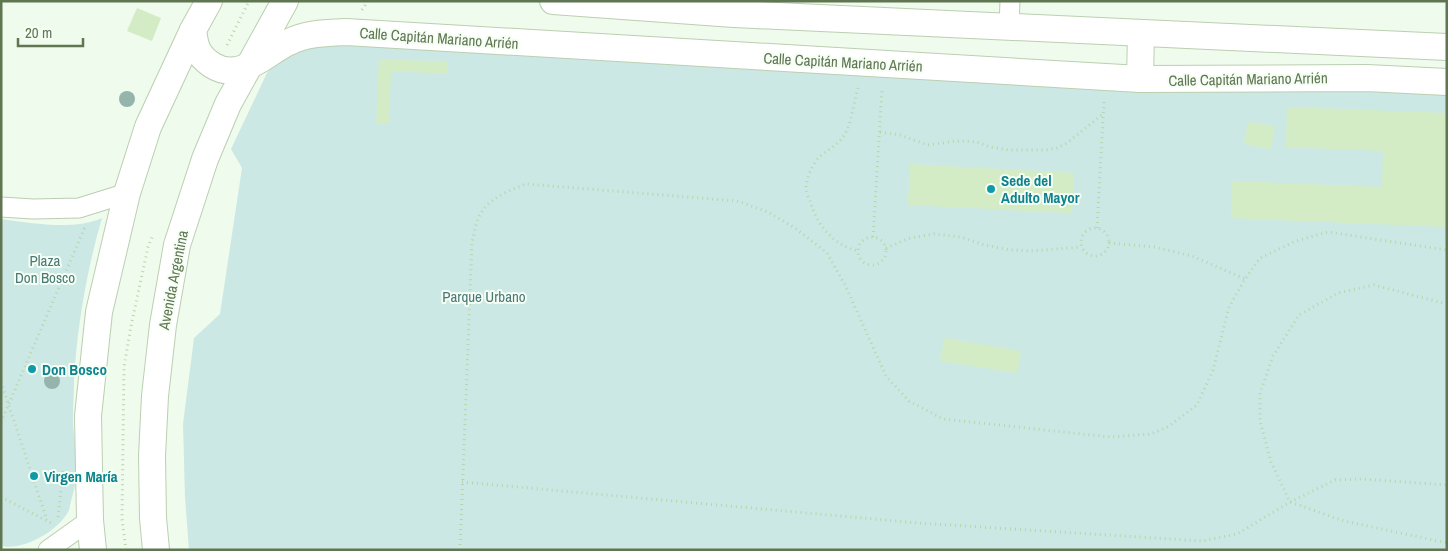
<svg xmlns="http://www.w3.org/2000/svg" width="1448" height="551" viewBox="0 0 1448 551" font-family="'Archivo Narrow',sans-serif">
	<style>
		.green { fill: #cce8e4 }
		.building { fill: #d3ecc5 }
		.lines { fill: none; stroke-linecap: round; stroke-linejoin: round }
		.street-casing { stroke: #bccdb3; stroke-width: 21 }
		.secondary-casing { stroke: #bbcfb1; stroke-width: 28 }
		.path { stroke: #b9d4aa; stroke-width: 3; stroke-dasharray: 1 4; stroke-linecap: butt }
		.street { stroke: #fff; stroke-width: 19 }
		.secondary { stroke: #fff; stroke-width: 26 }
		.tree { fill: #94b4ac }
		.culture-dot { fill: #0f9aa8; stroke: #f5fef4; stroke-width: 2 }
		.labels { text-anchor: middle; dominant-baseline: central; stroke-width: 4; stroke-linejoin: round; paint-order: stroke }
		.street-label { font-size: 15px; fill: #607551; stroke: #f5fef4 }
		.culture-label { font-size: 15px; font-weight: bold; fill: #0d838f; stroke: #f5fef4; text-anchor: start }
		.park-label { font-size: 15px; fill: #4a7977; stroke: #f5fef4 }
	</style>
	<rect width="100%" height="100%" fill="#effbed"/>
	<g class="green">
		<path d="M312,37L1447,86V550H189L185,497L183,424L194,338L220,314L242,168L231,149L267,73L285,51Z"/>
		<path d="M102,218C87,269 77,327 74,380C74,392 73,405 73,418C73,435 77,454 77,471C76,481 74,491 71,501C70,504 70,509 68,512C58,531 23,551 1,546V219C31,223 74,231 102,218Z"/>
	</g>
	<g class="building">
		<path d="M137,8L161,18L152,41L127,31Z"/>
		<path d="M379,59L448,62L447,74L391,71L389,124L376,123Z"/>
		<path d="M1287,107L1447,113V227L1231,218L1232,181L1382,187L1383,151L1286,147Z"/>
		<path d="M1248,122L1275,126L1271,149L1244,144Z"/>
		<path d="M910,164L1074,173L1072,213L908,205Z"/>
		<path d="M944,338L1021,351L1017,373L940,361Z"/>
	</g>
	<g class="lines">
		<g class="street-casing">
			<g id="street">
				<path d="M1009,27L1010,1"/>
				<path d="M1,207L33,209L79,208L127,193"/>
				<path d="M48,550L90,520"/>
			</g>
		</g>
		<g class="secondary-casing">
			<g id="secondary">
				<path d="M553,1L734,14L1447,47"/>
				<path d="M193,30C195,46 197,55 212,65C240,83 265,53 289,42C307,33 326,33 346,32L1140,79L1367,78L1447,82"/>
				<path d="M1140,79L1141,33"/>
				<path d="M93,550L90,520L88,416L99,312L127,193L148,127L193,30L209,1"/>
				<path d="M156,550L153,518L152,456L155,396L163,325L177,245L205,159L228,104L285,1"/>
			</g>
		</g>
		<g class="path">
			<path d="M362,10L368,1"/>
			<path d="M227,45L249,1"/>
			<path d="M858,88C854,101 852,120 846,132C840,146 824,150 816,161C811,168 807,178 806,186C806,191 808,197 810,201C817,225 833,245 858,251"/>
			<path d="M880,132L900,135L928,145L956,141L977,142L990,147L1009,150H1046L1057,148L1067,143L1103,114"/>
			<path d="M1097,228L1104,102"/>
			<circle cx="1095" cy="242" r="14"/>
			<circle cx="872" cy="251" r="14"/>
			<path d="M873,237L882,89"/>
			<path d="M1109,243L1154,247L1192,256L1245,279"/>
			<path d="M886,248L910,238L934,234L961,237L984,245L1010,250L1031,251L1081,247"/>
			<path d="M1447,304L1374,285L1338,293L1299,315L1273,356L1260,393V421L1271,462L1290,502L1344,521L1447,543"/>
			<path d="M1,382L47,520"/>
			<path d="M1,422L85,227"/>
			<path d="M462,482L918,523L1202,541L1237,534L1290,502L1335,480L1362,479L1447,485"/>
			<path d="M1,497L51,523"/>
			<path d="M58,517L63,471"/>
			<path d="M126,550L122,519L124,367L131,326L148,247L153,235"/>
			<path d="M460,550L472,243C474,235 475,226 478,219C486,199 508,191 526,184L737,201L768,212L795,228L827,253L845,285L886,376L909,401L943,419L1110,437L1151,434L1169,426L1197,405L1213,370L1229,307L1245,279L1260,258L1296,241L1328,232L1447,250"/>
		</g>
		<use href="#street" class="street"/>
		<use href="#secondary" class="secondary"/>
	</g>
	<g class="tree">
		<circle cx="127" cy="99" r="8"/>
		<circle cx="52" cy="381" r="8"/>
	</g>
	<g class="culture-dot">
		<circle cx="991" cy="189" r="5"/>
		<circle cx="32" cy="369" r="5"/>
		<circle cx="34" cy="476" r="5"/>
	</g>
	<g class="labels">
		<g class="street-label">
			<text transform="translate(439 38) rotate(4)">Calle Capitán Mariano Arrién</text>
			<text transform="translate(843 62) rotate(3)">Calle Capitán Mariano Arrién</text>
			<text transform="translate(1248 79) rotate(-1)">Calle Capitán Mariano Arrién</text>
			<text transform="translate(173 280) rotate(-79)">Avenida Argentina</text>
		</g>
		<g class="culture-label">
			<text x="1001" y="180">Sede del<tspan x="1001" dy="17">Adulto Mayor</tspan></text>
			<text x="42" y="369">Don Bosco</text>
			<text x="44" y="476">Virgen María</text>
		</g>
		<g class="park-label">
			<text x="45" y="260">Plaza<tspan x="45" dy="17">Don Bosco</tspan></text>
			<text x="484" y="296">Parque Urbano</text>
		</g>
	</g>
	<rect width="1448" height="551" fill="none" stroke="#607551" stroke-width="5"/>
	<path d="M18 38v8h65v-8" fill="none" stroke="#607551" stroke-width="2.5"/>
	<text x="25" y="38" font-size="15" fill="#607551" stroke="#f5fef4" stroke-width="4" paint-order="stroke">20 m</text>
</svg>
